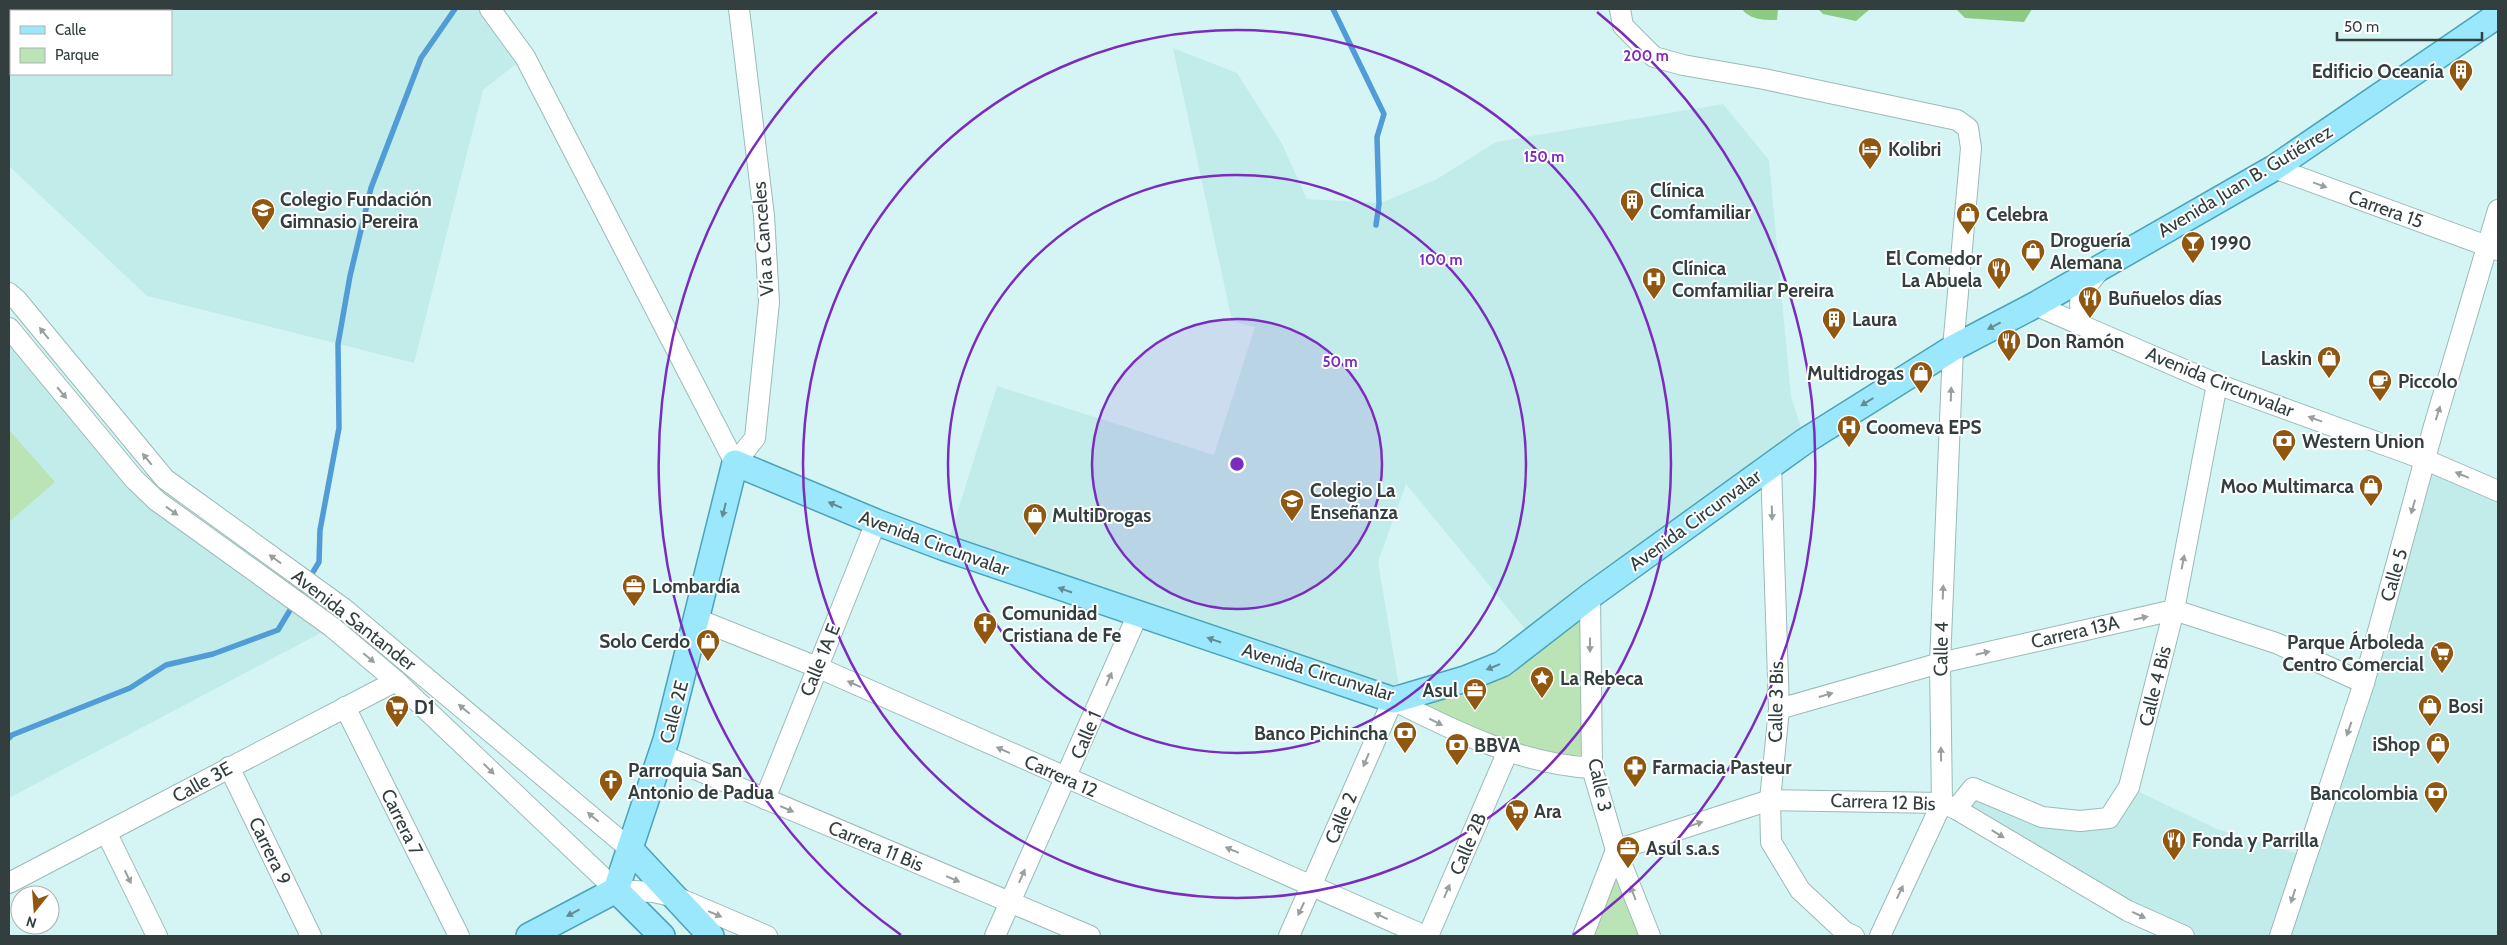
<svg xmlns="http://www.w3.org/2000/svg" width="2507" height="945" viewBox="0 0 2507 945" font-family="Cabin,sans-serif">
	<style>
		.built { fill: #c2ecea; fill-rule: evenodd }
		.green { fill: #bae4b5 }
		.forest { fill: #8dcb85 }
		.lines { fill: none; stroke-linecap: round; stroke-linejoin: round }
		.stream { stroke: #519cd7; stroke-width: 5.5 }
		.minor-casing { stroke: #9bbab8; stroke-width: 22 }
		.major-casing { stroke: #4ba3ba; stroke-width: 28 }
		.minor { stroke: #fff; stroke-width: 20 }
		.major { stroke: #9be8fd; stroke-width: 25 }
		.oneway { fill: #999f9f }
		.oneway2 { fill: #628b94 }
		.ring { fill: none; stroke: #7b2cbf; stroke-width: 2.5 }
		.labels { text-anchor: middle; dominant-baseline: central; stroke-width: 4; stroke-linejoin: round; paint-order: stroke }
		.poi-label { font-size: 19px; font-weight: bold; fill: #333f3f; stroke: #fff; text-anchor: start }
		.street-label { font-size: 19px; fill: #333f3f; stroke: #fff }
		.centre { fill: #7b2cbf; stroke: #fff; stroke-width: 2.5 }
		.ring-label { font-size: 15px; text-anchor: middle; font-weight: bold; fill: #7b2cbf; stroke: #fff; stroke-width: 4; stroke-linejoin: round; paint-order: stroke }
	</style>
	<rect width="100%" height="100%" fill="#d5f5f4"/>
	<g class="built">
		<path d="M9,9H490L525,57L483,90L414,363L147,296L9,166ZM11,11H171V74H11Z"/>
		<path d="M1173,48L1237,73L1282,144L1307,199L1381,203L1437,179L1496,142L1723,104L1769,160L1791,396L1805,441L1534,640L1406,484L1378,562L1401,698L946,548L997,386L1214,455L1255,327L1232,321Z"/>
		<path d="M9,328L134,479L332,627L9,798Z"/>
		<path d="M2426,460L2498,491V936H2184L1956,809L1973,788L2042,817L2109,818L2129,787L2217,829L2306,856Z"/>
	</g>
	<g class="green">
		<path d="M9,430L55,482L9,522Z"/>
		<path d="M1590,596L1592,768L1563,767L1401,698L1465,679Z"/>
		<path d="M1616,850L1650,936H1583Z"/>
	</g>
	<g class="forest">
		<path d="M1742,9H1778L1777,20C1764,20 1750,20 1742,9Z"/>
		<path d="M1818,9H1870L1856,21L1823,14Z"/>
		<path d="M1956,9H2032L2024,22L1965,18Z"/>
	</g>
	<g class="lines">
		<g class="stream">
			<path d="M1333,9L1384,114L1377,137L1379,204L1376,225"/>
			<path d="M9,738L12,735L130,688L166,665L213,654L278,630L319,562L320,530L339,428L338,344L350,276L371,188L421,58L455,9"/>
		</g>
		<g class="minor-casing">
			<g id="minor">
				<path d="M490,9L525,57L735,463L755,438L769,302L764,216L739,9"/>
				<path d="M1620,9L1623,26L1654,57L1683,65L1764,79L1957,120L1968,128L1971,148L1953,348L1940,663L1942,803L1880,936"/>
				<path d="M2274,168L2498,250"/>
				<path d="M9,293L17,300L165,479L343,608L630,849"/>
				<path d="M2035,305L2217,384L2426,460L2498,491"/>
				<path d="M2082,325C2077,295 2080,294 2099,271"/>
				<path d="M9,328L134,479L157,501L332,627L396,681L616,890L653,892L676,897L767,936"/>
				<path d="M1771,465L1779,709L1770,800L1771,842L1800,890L1845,932L1854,936"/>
				<path d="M1590,596L1592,768L1616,850L1650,936"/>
				<path d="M697,619L817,667L1425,936"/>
				<path d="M345,707L459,936"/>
				<path d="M1779,709L1940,663L2174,610L2276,643L2364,683"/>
				<path d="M662,755L1090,936"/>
				<path d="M229,767L311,936"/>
				<path d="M765,799L876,522"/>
				<path d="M1956,809L1973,788L2042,817L2080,821L2109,818L2129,787L2174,610L2217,384"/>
				<path d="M107,834L157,936"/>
				<path d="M1616,850L1770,800L1942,803L1956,809L2128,911L2184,936"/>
				<path d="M9,883L396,681"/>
				<path d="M995,936L1138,614"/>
				<path d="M1289,936L1393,700C1456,732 1521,764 1592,768"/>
				<path d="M1428,936L1508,751"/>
				<path d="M1583,936L1616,850"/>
				<path d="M2280,936L2364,683L2434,426L2498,210"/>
			</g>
		</g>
		<g class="major-casing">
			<g id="major">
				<path d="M630,849L711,936"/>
				<path d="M616,890L662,936"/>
				<path d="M529,936L616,890L666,740L735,463L876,522L945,548L1393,700L1401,698L1465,679L1502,664L1590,596L1805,441L1953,348L2035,305L2274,168L2498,15"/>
			</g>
		</g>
		<use href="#minor" class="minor"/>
		<use href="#major" class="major"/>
	</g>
	<defs><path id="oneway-solid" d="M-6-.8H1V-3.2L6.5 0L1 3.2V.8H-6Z" transform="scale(1.25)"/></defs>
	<g class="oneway">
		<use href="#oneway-solid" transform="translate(2320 185) rotate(20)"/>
		<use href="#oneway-solid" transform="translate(44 333) rotate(-129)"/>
		<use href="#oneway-solid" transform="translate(62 393) rotate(50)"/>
		<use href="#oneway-solid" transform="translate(1951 394) rotate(-88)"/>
		<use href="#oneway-solid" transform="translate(2438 413) rotate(-73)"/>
		<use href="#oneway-solid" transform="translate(2315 419) rotate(-160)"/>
		<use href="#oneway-solid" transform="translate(147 459) rotate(-129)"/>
		<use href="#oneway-solid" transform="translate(2462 475) rotate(-157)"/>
		<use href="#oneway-solid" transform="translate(2413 507) rotate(106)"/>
		<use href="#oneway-solid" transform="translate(172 511) rotate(36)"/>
		<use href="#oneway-solid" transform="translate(1772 513) rotate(88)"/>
		<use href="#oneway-solid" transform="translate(275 559) rotate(-144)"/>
		<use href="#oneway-solid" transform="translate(2183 562) rotate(-79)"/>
		<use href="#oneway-solid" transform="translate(1943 592) rotate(-88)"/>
		<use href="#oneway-solid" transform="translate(2141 618) rotate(-13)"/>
		<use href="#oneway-solid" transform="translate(1590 645) rotate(90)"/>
		<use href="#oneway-solid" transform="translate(1983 653) rotate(-13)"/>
		<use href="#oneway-solid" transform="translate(369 658) rotate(40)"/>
		<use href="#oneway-solid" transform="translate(1109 679) rotate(-67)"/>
		<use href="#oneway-solid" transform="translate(854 684) rotate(-156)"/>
		<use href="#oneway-solid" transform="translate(1826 695) rotate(-16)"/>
		<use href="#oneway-solid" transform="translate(464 709) rotate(-140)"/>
		<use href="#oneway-solid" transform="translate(1436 722) rotate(27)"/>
		<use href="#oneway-solid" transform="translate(2349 729) rotate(109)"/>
		<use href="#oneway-solid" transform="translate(1003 750) rotate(-156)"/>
		<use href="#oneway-solid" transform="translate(1941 754) rotate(-91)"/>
		<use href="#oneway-solid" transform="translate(1366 760) rotate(113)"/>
		<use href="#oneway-solid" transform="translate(489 769) rotate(44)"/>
		<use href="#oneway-solid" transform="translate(787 809) rotate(23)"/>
		<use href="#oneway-solid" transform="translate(593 817) rotate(-140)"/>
		<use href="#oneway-solid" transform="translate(1696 824) rotate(-18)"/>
		<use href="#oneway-solid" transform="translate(1998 834) rotate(31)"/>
		<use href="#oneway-solid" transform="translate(1232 850) rotate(-157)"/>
		<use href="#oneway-solid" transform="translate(1022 876) rotate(-66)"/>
		<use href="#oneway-solid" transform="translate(128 877) rotate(64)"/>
		<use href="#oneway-solid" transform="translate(953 879) rotate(23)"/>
		<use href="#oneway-solid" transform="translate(1447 891) rotate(-67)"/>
		<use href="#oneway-solid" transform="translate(1900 892) rotate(-65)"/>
		<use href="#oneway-solid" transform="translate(1633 893) rotate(-111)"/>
		<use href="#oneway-solid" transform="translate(2293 896) rotate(108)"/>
		<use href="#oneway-solid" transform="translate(1301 909) rotate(115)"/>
		<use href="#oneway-solid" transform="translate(715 914) rotate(23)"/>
		<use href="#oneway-solid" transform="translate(2139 915) rotate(25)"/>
		<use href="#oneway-solid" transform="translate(1381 916) rotate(-155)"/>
	</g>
	<g class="oneway2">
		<use href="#oneway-solid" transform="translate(1994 326) rotate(152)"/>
		<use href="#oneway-solid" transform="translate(1867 402) rotate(148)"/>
		<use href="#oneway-solid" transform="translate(835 505) rotate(-157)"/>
		<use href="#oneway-solid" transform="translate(724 510) rotate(104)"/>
		<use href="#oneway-solid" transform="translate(1065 590) rotate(-161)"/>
		<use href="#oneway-solid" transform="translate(1214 640) rotate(-161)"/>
		<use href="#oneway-solid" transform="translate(1493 667) rotate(158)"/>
		<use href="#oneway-solid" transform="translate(573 913) rotate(152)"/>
	</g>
	<circle cx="1237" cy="464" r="145" fill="#7b2cbf" fill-opacity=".12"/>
	<g class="ring">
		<circle cx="1237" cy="464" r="145"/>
		<circle cx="1237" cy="464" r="289"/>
		<circle cx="1237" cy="464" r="434"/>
		<path d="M901 935A578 578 0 0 1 877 12M1597 12A578 578 0 0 1 1573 935"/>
	</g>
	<defs>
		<g id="building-pin" transform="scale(1.25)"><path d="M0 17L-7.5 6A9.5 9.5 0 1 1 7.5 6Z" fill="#905711" stroke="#fff"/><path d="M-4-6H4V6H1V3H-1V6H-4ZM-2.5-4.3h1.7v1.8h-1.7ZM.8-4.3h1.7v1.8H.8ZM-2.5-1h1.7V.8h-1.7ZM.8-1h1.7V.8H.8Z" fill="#fff"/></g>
		<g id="hotel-pin" transform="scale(1.25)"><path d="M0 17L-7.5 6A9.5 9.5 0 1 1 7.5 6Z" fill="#905711" stroke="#fff"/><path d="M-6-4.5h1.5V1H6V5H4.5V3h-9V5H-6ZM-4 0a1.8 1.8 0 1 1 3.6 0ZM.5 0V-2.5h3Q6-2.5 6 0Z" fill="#fff"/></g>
		<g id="school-pin" transform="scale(1.25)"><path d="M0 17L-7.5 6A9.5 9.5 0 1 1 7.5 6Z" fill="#905711" stroke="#fff"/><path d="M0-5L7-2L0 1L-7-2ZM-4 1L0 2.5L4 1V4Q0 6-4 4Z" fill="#fff"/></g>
		<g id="shop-pin" transform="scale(1.25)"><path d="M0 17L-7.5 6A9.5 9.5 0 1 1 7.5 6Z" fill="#905711" stroke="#fff"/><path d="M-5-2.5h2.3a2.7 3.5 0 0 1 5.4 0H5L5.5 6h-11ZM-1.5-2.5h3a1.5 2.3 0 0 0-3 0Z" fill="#fff"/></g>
		<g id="bar-pin" transform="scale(1.25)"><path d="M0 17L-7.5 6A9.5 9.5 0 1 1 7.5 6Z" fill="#905711" stroke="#fff"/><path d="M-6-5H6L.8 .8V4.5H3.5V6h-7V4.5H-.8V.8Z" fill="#fff"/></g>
		<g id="restaurant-pin" transform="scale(1.25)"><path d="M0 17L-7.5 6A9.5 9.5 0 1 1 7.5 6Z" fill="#905711" stroke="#fff"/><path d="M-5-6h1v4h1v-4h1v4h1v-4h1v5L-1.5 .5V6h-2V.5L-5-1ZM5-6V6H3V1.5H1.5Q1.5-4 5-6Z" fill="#fff"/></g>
		<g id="hospital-pin" transform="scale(1.25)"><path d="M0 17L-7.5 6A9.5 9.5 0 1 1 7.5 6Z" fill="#905711" stroke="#fff"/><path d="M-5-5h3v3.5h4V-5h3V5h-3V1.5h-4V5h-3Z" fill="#fff"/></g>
		<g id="cafe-pin" transform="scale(1.25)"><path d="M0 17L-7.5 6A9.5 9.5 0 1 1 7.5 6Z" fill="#905711" stroke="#fff"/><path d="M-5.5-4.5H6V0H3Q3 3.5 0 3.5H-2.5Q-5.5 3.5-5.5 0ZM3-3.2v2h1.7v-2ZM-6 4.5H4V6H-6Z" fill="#fff"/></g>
		<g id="bank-pin" transform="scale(1.25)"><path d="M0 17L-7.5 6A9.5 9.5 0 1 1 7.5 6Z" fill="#905711" stroke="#fff"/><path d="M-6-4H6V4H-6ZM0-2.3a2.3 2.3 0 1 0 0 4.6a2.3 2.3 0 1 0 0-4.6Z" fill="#fff"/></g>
		<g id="office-pin" transform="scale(1.25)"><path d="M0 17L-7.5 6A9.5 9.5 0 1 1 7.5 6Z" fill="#905711" stroke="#fff"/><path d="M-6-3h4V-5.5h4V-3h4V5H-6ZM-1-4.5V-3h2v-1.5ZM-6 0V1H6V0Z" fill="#fff"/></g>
		<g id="church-pin" transform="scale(1.25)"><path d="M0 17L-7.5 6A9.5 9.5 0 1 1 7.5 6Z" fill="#905711" stroke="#fff"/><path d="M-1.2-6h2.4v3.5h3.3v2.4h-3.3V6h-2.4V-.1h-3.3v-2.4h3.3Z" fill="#fff"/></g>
		<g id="supermarket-pin" transform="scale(1.25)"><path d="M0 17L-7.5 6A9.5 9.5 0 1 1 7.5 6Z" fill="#905711" stroke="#fff"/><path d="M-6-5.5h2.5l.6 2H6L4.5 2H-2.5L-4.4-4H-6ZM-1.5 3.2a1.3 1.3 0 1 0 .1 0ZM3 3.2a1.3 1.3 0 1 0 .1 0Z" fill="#fff"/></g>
		<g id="sight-pin" transform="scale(1.25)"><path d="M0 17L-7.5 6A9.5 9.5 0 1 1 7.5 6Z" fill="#905711" stroke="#fff"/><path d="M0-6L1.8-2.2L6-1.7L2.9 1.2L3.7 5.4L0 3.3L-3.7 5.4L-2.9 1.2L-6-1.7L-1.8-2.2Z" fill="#fff"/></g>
		<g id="pharmacy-pin" transform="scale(1.25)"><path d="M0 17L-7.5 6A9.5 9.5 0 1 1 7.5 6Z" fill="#905711" stroke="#fff"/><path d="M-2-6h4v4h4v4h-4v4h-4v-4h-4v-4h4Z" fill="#fff"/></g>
	</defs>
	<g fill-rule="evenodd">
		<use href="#building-pin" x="2461" y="71"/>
		<use href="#hotel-pin" x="1870" y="149"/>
		<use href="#building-pin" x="1632" y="201"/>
		<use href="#school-pin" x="263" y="210"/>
		<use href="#shop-pin" x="1968" y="214"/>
		<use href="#bar-pin" x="2193" y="243"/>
		<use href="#shop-pin" x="2033" y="251"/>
		<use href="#restaurant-pin" x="1999" y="269"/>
		<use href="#hospital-pin" x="1654" y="279"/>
		<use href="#restaurant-pin" x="2090" y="298"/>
		<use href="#building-pin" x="1834" y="319"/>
		<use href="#restaurant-pin" x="2009" y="341"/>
		<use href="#shop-pin" x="2329" y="358"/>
		<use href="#shop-pin" x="1921" y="373"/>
		<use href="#cafe-pin" x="2380" y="381"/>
		<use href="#hospital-pin" x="1849" y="427"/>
		<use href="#bank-pin" x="2284" y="441"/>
		<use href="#shop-pin" x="2371" y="486"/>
		<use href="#school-pin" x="1292" y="501"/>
		<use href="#shop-pin" x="1035" y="515"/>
		<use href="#office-pin" x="634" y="586"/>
		<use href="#church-pin" x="985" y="624"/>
		<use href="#shop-pin" x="708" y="641"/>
		<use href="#supermarket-pin" x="2442" y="653"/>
		<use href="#sight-pin" x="1542" y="678"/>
		<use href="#office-pin" x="1475" y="690"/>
		<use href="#shop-pin" x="2430" y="706"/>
		<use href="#supermarket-pin" x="397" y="707"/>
		<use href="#bank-pin" x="1405" y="733"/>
		<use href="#shop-pin" x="2438" y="744"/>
		<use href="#bank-pin" x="1457" y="745"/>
		<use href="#pharmacy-pin" x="1635" y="767"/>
		<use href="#church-pin" x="611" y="781"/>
		<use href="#bank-pin" x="2436" y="793"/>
		<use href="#supermarket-pin" x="1517" y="811"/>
		<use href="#restaurant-pin" x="2174" y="840"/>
		<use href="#office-pin" x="1628" y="848"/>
	</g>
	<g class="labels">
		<g class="poi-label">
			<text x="2444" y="71" text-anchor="end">Edificio Oceanía</text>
			<text x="1888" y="149">Kolibri</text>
			<text x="1650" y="190">Clínica<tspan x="1650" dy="22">Comfamiliar</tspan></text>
			<text x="280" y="199">Colegio Fundación<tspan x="280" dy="22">Gimnasio Pereira</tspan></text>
			<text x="1986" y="214">Celebra</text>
			<text x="2050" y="240">Droguería<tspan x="2050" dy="22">Alemana</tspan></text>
			<text x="2210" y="243">1990</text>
			<text x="1982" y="258" text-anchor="end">El Comedor<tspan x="1982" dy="22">La Abuela</tspan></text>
			<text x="1672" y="268">Clínica<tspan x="1672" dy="22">Comfamiliar Pereira</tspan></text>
			<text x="2108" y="298">Buñuelos días</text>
			<text x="1852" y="319">Laura</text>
			<text x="2026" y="341">Don Ramón</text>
			<text x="2312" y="358" text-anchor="end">Laskin</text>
			<text x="1904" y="373" text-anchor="end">Multidrogas</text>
			<text x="2398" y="381">Piccolo</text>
			<text x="1866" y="427">Coomeva EPS</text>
			<text x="2302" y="441">Western Union</text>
			<text x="2354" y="486" text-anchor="end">Moo Multimarca</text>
			<text x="1310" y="490">Colegio La<tspan x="1310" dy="22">Enseñanza</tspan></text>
			<text x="1052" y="515">MultiDrogas</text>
			<text x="652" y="586">Lombardía</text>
			<text x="1002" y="613">Comunidad<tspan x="1002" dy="22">Cristiana de Fe</tspan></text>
			<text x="690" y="641" text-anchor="end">Solo Cerdo</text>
			<text x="2424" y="642" text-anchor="end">Parque Árboleda<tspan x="2424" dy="22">Centro Comercial</tspan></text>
			<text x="1560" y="678">La Rebeca</text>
			<text x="1458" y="690" text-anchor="end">Asul</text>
			<text x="2448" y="706">Bosi</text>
			<text x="414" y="707">D1</text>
			<text x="1388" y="733" text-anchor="end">Banco Pichincha</text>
			<text x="2420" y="744" text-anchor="end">iShop</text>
			<text x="1474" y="745">BBVA</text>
			<text x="1652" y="767">Farmacia Pasteur</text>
			<text x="628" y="770">Parroquia San<tspan x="628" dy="22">Antonio de Padua</tspan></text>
			<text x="2418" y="793" text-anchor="end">Bancolombia</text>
			<text x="1534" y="811">Ara</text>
			<text x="2192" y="840">Fonda y Parrilla</text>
			<text x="1646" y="848">Asul s.a.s</text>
		</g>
		<g class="street-label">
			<text transform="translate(2245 181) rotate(-31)">Avenida Juan B. Gutiérrez</text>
			<text transform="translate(2386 209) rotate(20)">Carrera 15</text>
			<text transform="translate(763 239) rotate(-94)">Vía a Canceles</text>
			<text transform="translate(2220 382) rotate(22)">Avenida Circunvalar</text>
			<text transform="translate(1695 520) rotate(-36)">Avenida Circunvalar</text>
			<text transform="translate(934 543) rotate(20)">Avenida Circunvalar</text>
			<text transform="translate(2394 575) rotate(-74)">Calle 5</text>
			<text transform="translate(354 620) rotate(38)">Avenida Santander</text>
			<text transform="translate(2075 632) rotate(-13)">Carrera 13A</text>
			<text transform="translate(1941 649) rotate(-89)">Calle 4</text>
			<text transform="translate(820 660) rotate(-68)">Calle 1A E</text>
			<text transform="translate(1318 672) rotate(17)">Avenida Circunvalar</text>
			<text transform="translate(2155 686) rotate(-76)">Calle 4 Bis</text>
			<text transform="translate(1776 702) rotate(-89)">Calle 3 Bis</text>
			<text transform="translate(674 712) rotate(-75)">Calle 2E</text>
			<text transform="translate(1086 735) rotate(-67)">Calle 1</text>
			<text transform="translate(1061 776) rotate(24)">Carrera 12</text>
			<text transform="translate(202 782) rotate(-29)">Calle 3E</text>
			<text transform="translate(1600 785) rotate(78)">Calle 3</text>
			<text transform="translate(1883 802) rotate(2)">Carrera 12 Bis</text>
			<text transform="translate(1341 818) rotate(-67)">Calle 2</text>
			<text transform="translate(402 822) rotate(64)">Carrera 7</text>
			<text transform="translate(1468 844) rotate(-67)">Calle 2B</text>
			<text transform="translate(876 846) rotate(23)">Carrera 11 Bis</text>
			<text transform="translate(270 851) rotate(64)">Carrera 9</text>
		</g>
	</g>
	<circle cx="1237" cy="464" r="8" class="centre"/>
	<g class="ring-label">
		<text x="1646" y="61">200 m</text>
		<text x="1544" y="162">150 m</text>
		<text x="1441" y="265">100 m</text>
		<text x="1340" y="367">50 m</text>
	</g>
	<rect width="2507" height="945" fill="none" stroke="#333f3f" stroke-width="20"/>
	<rect x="10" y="10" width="162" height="65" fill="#ffffff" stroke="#adb2b2"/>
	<rect x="20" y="26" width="25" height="8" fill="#9be8fd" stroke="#adb2b2"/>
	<text x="55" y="35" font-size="15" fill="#333f3f">Calle</text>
	<rect x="20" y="48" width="25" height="15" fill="#bae4b5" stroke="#adb2b2"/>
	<text x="55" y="60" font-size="15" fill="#333f3f">Parque</text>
	<g transform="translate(35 910) rotate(197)"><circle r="24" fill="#ffffff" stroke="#adb2b2"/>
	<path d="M0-4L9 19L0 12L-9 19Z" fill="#905711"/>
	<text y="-8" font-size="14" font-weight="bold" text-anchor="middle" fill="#333f3f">N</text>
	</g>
	<path d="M2337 32v8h145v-8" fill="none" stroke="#333f3f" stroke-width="2.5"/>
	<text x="2344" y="32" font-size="15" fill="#333f3f" stroke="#ffffff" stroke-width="4" paint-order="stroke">50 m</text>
</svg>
